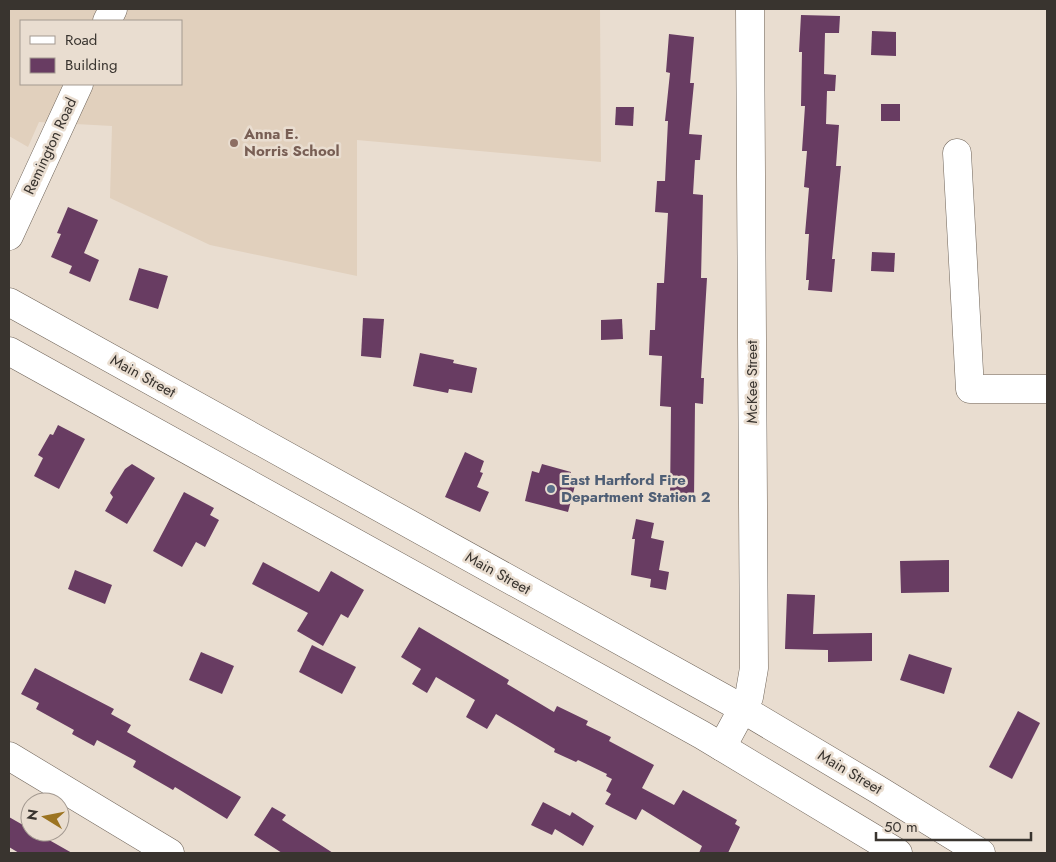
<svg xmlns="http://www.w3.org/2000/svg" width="1056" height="862" viewBox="0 0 1056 862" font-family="Jost,sans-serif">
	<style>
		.built { fill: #e1d0bd; fill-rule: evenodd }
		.building { fill: #683c62 }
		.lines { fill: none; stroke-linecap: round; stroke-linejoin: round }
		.minor-casing { stroke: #6e6358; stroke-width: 29 }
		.highway-casing { stroke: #6e6358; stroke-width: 29 }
		.minor { stroke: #fff; stroke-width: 28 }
		.highway { stroke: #fff; stroke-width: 28 }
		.education-dot { fill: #8d6e63; stroke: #e9ddd0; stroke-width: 2 }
		.service-dot { fill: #5c6f8a; stroke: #e9ddd0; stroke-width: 2 }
		.labels { text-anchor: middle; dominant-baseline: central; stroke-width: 5; stroke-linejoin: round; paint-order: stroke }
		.education-label { font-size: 15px; font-weight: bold; fill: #785e54; stroke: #e9ddd0; text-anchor: start }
		.street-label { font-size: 15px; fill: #39342f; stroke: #e9ddd0 }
		.service-label { font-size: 15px; font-weight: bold; fill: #4e5e75; stroke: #e9ddd0; text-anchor: start }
	</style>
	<rect width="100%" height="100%" fill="#e9ddd0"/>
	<path class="built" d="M9,9H600L601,162L357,140V276L210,245L110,198L112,126L39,122L28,147L9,136ZM21,21H181V84H21Z"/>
	<g class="building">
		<path d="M801,15L840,16L839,33H825L824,74L836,75L835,91H827L826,124L839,125L836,166H841L832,259H835L832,292L808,290L809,280H806L809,234H805L809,188L804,187L807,151H802L805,106H801L802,52H799Z"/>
		<path d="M872,31L896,32V56L871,55Z"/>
		<path d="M669,34L694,37L690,83H694L689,134L702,135L700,160H695L693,194L703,195L701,278H707L701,378H704L703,404L695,403L694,500H670L671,407L660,406L662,356L649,355L650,330H655L657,283H664L668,213L655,212L657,181H665L668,121H665L670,73L666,72Z"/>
		<rect x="881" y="104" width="19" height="17"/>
		<path d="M616,107H634L633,126L615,125Z"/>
		<path d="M68,207L98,220L84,253L99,260L90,282L69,273L72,266L51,257L61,234L57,233Z"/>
		<path d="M872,252L895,253L894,272L871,271Z"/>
		<path d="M139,268L168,276L158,309L129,300Z"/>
		<path d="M363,318L384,319L381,358L361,356Z"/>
		<path d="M622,319L623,339L601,340V320Z"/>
		<path d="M420,353L454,360L453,363L477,368L472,393L449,389L448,393L413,386Z"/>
		<path d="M58,425L85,439L59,489L34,476L43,458L38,455L50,434L53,435Z"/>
		<path d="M465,452L484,461L480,472L483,473L477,487L489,492L480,512L445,497Z"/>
		<path d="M132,464L155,478L127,524L105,511L113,497L110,493L125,469Z"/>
		<path d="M542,464L571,472L570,475L577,478L568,512L525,501L532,471L539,473Z"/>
		<path d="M184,492L214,508L210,515L219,520L205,547L196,542L182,567L153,551Z"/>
		<path d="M636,519L654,523L651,538L664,541L659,570L669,572L666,590L650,587L651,579L631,575L635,539H632Z"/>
		<path d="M949,560V592L901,593L900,561Z"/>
		<path d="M263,562L319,592L331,571L364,590L348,618L341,614L323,646L297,631L308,613L252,584Z"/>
		<path d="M75,570L112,585L105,604L68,589Z"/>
		<path d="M787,594L815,595L813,634L872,633V661L828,662V650L785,649Z"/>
		<path d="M419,627L509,680L507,684L554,712L557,706L588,721L586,725L611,737L609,741L654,765L642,788L674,805L683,790L737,820L735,824L740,827L728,853H699L702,846L642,809L636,820L605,804L611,794L606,791L612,779L606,776L607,774L578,760L576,762L554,752L555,749L496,714L487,729L466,717L475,700L436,677L427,693L412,684L421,669L401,657Z"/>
		<path d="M312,645L356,667L342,694L299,672Z"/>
		<path d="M201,652L234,666L222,694L189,680Z"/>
		<path d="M909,654L952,668L944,694L900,680Z"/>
		<path d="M35,668L114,709L111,714L131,725L127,732L241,797L227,819L175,787L173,790L133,767L136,761L97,740L94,746L72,734L74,730L36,709L39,703L21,694Z"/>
		<path d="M1018,711L1040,723L1012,779L989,767Z"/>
		<path d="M543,802L570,816L572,812L594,826L583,846L555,829L552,835L531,825Z"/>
		<path d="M272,807L286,815L282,820L333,853H282L254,835Z"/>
		<path d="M9,817L30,829V832H35L72,853H19L9,847Z"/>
	</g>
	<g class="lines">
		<g class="minor-casing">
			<g id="minor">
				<path d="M107,21L113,9"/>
				<path d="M957,153L970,389H1047"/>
				<path d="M9,236L79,84"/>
				<path d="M722,747L749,697L754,668L750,9"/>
				<path d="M9,756L170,853"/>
			</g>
		</g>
		<g class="highway-casing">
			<g id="highway">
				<path d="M9,302L729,701L877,789L981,853"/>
				<path d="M9,351L702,735L898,853"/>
			</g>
		</g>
		<use href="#minor" class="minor"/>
		<use href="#highway" class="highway"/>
	</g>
	<circle class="education-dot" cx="234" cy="143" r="5"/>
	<circle class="service-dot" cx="551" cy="489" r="5"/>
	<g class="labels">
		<g class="education-label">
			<text x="244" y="134">Anna E.<tspan x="244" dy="17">Norris School</tspan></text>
		</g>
		<g class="street-label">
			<text transform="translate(50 146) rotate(-65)">Remington Road</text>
			<text transform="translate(143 376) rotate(29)">Main Street</text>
			<text transform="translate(752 382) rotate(-90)">McKee Street</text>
			<text transform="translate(498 573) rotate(29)">Main Street</text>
			<text transform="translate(850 772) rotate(31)">Main Street</text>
		</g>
		<g class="service-label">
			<text x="561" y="480">East Hartford Fire<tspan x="561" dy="17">Department Station 2</tspan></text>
		</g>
	</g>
	<rect width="1056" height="862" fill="none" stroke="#39342f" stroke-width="20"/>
	<rect x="20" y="20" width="162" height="65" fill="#e9ddd0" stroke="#a39990"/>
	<rect x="30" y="36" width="25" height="8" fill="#ffffff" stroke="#a39990"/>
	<text x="65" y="45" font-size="15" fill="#39342f">Road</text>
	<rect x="30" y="58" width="25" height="15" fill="#683c62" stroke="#a39990"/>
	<text x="65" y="70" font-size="15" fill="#39342f">Building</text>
	<g transform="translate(45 817) rotate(280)"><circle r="24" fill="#e9ddd0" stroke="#a39990"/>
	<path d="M0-4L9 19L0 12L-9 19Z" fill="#9c7421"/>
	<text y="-8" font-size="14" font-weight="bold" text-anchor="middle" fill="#39342f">N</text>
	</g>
	<path d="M876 832v8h155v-8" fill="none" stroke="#39342f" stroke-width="2.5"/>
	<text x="884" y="832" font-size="15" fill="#39342f" stroke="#e9ddd0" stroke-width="4" paint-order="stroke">50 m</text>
</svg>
